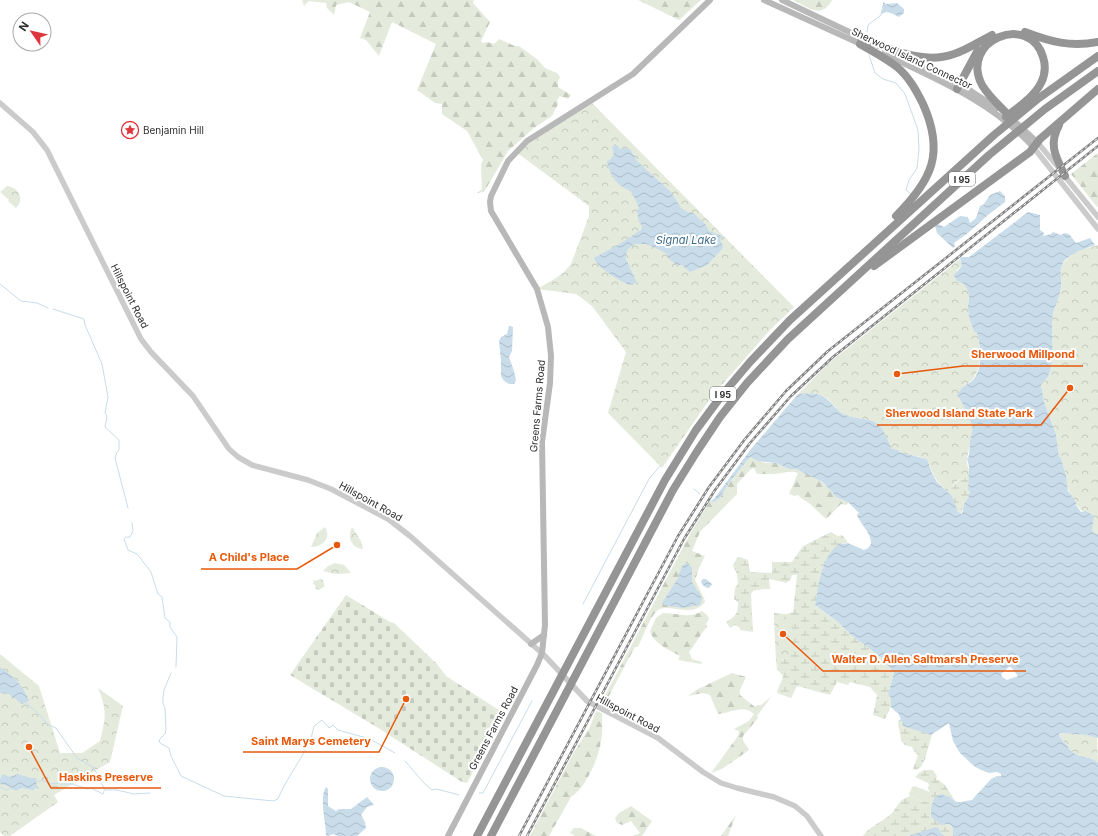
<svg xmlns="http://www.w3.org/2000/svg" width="1098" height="836" viewBox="0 0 1098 836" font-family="Inter,sans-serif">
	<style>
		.forest { fill: url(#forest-firs) }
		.wetland { fill: url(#wetland-marsh) }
		.cemetery { fill: url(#cemetery-stones) }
		.park { fill: url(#park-crowns) }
		.garden { fill: #e4ebdc }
		.water { fill: url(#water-waves); fill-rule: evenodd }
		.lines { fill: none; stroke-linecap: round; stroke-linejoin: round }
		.stream { stroke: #c9dcea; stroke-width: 1 }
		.tertiary { stroke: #cbcbcb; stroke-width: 5.5 }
		.secondary { stroke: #b8b8b8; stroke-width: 6 }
		.motorway { stroke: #959595; stroke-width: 8 }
		.rail-casing { stroke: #838383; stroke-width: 2.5 }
		.rail { stroke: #fff; stroke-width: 1; stroke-dasharray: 3; stroke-linecap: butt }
		.labels { text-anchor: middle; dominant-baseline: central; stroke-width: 4; stroke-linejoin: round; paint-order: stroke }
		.shield { fill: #fff; stroke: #6d6d6d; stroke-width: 1 }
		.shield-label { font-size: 9px; font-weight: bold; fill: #2e2e2e }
		.street-label { font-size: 10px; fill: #2e2e2e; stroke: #fff }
		.poi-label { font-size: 10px; fill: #2e2e2e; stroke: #fff; text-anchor: start }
		.water-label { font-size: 11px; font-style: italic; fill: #3f6d8e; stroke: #fff }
		.leader { fill: none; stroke: #e8590c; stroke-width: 1.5 }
		.callout-dot { fill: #e8590c; stroke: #fff; stroke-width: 1.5 }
		.callout-label { font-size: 11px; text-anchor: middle; font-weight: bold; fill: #e8590c; stroke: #fff; stroke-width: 4; stroke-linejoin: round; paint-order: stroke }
	</style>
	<defs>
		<pattern id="forest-firs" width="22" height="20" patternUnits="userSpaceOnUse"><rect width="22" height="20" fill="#e4ebdc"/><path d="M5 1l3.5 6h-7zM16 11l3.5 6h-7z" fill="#c4cabd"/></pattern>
		<pattern id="wetland-marsh" width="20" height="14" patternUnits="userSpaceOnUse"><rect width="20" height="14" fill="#e4ebdc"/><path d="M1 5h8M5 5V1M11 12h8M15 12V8" fill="none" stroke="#c4cabd"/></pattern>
		<pattern id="cemetery-stones" width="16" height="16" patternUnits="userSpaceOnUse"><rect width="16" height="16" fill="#e4ebdc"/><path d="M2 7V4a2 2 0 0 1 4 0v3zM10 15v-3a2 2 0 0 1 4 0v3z" fill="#c4cabd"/></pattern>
		<pattern id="park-crowns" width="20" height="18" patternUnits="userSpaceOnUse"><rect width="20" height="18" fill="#e4ebdc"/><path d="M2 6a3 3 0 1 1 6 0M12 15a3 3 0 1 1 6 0" fill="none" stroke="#c4cabd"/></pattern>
		<pattern id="water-waves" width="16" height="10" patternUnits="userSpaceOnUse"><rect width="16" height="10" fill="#c9dcea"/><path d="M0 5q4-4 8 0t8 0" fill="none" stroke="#adbdc9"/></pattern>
	</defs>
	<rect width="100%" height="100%" fill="#fff"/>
	<g class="forest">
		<path d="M302,0H474L473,3L490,22L481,41L483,43L487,42L494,44L499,39L515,46H519L538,60L545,68L557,73L560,77L558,81V87L571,95L568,99L560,96L557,100L558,104L552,116L534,128L508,151L484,192L477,193L482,189L481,165L483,160L467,131L442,114V104L435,103L417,90L436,44L392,22L379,56L366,40L360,38L370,12L349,2L336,5L334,15L327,8L326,3L309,1L304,6Z"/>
		<path d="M638,0H701L679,20Z"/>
		<path d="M793,0H832C822,20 808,7 793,0Z"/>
		<path d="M1098,153V208L1071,174Z"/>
		<path d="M750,457L765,463H776L789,469H796L823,482L836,497L849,503L846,505L841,504L826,519L809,503L801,498L798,495L795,496L789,494L798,473C790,470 783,473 774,474C769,474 763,474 757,474L754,468L750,470L737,484V494L700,532L692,551L705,556L699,568L695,580L704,598L705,602C690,621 666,599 655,613C649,620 642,638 638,647H635L603,707L600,705L690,534L710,501L714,502L720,498L729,483Z"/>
		<path d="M702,611L707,615L709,619L706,624L707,627C700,634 696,644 689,652L692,659L702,662L701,664L678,660L680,656C669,650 653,643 650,631L656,618L663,613C676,613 691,619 702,611Z"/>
		<path d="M732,673L746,677L740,690V695L755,707L758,705H761L772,696L781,684L757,716L758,718L743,736C742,743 747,744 749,750L722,769L711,773L738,736L739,731L734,729L749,721L754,714C743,704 731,713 718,714L710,695L703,693L688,696L698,689Z"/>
		<path d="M596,711L602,713C602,722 603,733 601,741C599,758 585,789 571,797L549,836H530L574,752L590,727Z"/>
		<path d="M631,806L652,821L642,836H633L640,833L631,821L622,825L617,823L615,818L619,813Z"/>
		<path d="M736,815L728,836H721Z"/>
		<path d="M574,828H581L596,836H575L570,833Z"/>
	</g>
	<g class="wetland">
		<path d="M969,473L968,490L970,492L963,507L961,514C954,510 955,499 948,492L959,480L965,478Z"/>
		<path d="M831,532L838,536L842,535L848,542L842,544L822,574L815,605L838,622L851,635L882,658L894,673L888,694L891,698V707L885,719L873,715L877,695L870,687L850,682L848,685L837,682L830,695L797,686L791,698L777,693C777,689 782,682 783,676L777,669L776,661L789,658L786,619L779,622L774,620V613L786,614L793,612L797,575H792L790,581H788L787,583L769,579L770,589H763L753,591L751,594L753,632L740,630V628L735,625L730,628L726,622C736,616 738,614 738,602L734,599L735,588L738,584L737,574L733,565L737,558L740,557L748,560L750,572L772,573V562H792L803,546Z"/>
		<path d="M898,721H902L920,731L932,734L925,759L921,767L916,770L913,769L918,755L914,751L912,747L905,745L901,741C901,734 898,728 898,721Z"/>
		<path d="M924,770H933L937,776L936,779C947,783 949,793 956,802L950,797L934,798L931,807V817L946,824L951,825L953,828V836H944L940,830L908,836H863C868,827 884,821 892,813C900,804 897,801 910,796L926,802L931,795L928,788L929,785L928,783L915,777L919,773Z"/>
	</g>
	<path class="cemetery" d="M346,595L390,622L394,623L437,664L446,676L505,714L467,783L462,782L375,726L290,675Z"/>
	<g class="park">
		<path d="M590,101L794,307L771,329L712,396L662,468L608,413L626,352L592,306L576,294L537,289L556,278L564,272L571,264L589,216V206L516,152Z"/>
		<path d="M7,186C19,187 25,200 16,208L8,201L9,200L0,192Z"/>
		<path d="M1098,245V534H1095L1091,530L1092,520C1076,506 1067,497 1066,474L1065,473L1061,458L1059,457L1056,434L1044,402L1041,384C1060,374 1049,332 1053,314C1055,305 1060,297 1061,287C1062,279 1058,268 1065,261C1073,251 1087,248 1098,245Z"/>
		<path d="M960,259L962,266L957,270V281L965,284C972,296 968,297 968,309C968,317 972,325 974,332L977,333C981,348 983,365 973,379C970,383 966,384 963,387C961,389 960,395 959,399C965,407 971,417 973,427C973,430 968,454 967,458C966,462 969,469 969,473L965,478L958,480L948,492C936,481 933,475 927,459C918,455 899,455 892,449C885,443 885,430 878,424C870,417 857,420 846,415C838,411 834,405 828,399C819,392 808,393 798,394L829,363Z"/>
		<path d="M325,527C332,538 322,547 311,547L317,533Z"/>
		<path d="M352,527L361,541L363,549C351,548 347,537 352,527Z"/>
		<path d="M335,563L344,565L351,573L336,574L323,571L328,566Z"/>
		<path d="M320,579H322L325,586L319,590L316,589L315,585L313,584L314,580L316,581Z"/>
		<path d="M786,619H793L789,658L776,661L774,620L779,622Z"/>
		<path d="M0,654L39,686L60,753H82L100,741C106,717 107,710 98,688L123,706L110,762L54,795L58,802L10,836H4L0,832Z"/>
		<path d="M1059,733L1087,735L1097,737L1098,763C1088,753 1077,762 1066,744C1063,740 1060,738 1059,733Z"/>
	</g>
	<g class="garden">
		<path d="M815,491H817L833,501V503L829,509H827L812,499L811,497Z"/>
		<path d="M914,786L930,792L931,795L929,801L926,802L910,796L909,794L912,787Z"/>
	</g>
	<g class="water">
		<path d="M883,2L886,4L897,3L904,9V13L899,17C892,14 888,10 881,14L883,8Z"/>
		<path d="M615,144L620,149L624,148L630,149L637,161L671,192L681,208L687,212L693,213L706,225L709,231L723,236L720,240L723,246L722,249L707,265L690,272L682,265H677L669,259L667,254L662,251L646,244H635L628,249L626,254V259L637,283L629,285C619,280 598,269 594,258L621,243L641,230L642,226L639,222L637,211L639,208C637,203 634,195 630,191C627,189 624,188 621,186C614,181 608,170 607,161L610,160L614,155L612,147Z"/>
		<path d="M1000,191L1005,196V202L988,215L968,233L954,243L955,246L953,248L937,233L935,226L938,224L944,227L960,216L968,217L970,223L976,218L980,206L984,204L990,195Z"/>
		<path d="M1028,212L1040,215V230L1044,233L1043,236L1051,234L1053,232L1061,235L1065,233L1069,234L1076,243L1090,238L1095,245C1085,249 1073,252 1065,260C1058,268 1062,279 1061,287C1060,297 1055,305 1053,314C1049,333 1060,373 1041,384L1044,402L1056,434L1059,457L1061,458L1065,473L1066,474L1068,491L1076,502V505L1081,512L1086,511L1094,516L1092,530L1095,534H1098V738L1087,735L1059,733C1060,739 1063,740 1066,744C1077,762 1088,753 1098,763V836H953V828L951,825L946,824L941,825L931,817V807L934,798L940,794L950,797L956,802H961L972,800L991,779L997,776H1001V774L997,772L989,773L981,770L974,766L960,753L953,741L949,723L931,735L903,726L902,721H898L901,719L898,713L896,712L891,707V698L888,694L894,673L882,658L851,635L838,622L815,605C819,584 821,557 840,543L842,544L848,543L864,550C882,544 860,524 857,515L859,513L849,503L836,497L823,482L810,476L796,469H789L776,463L758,461L750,457L729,483L720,498L714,502L710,501L714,499L751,449L798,394C808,393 819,392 827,399C834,405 837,411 846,415C857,420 869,417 878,424C884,429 888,442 892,449L898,450L899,452L927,459L932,473L937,482L952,496L958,512L962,514L964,504L967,499L970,492L968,490L969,466L967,459L969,455L970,441L973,428L965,408L957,395C959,393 960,389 963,387C965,385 968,384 971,382C984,370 981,348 977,333L974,332C972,325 968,317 968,309C968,297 972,296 964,284L957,281L954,275L962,266L960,258L961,257H969ZM1009,667H1011L1018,676L1007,680L1002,677L1001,674Z"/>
		<path d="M509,326L513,327L512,351L509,357L514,371L516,380L514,384H509L504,381L501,376V361L499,341L501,337L507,334Z"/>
		<path d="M687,562L692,568V582L702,598L700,605L682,608L664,605L662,603L678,578L682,566Z"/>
		<path d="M703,579H706L712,584L709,588C705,588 702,585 701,581Z"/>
		<path d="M0,667C13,676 24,686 29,701L22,704L9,694L0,693Z"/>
		<circle cx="382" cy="779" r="12"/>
		<path d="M3,774L10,777L18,774L29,778H36L37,787L33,790L22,788L16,791L8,786L0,784V779Z"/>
		<path d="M326,787L328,789V806L336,811L339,809H351L367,797L374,805L367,807L361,815L365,822L366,828L357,836H338L333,834L328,836L326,835C326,823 319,797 326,787Z"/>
		<path d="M936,827L938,828L944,836H908Z"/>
	</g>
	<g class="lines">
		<g class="stream">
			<path d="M867,32L868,25L881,15L883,5"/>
			<path d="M869,55L875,73L883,79L896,83L905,94L918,130L919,150L917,168L909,180L906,190L911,194"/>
			<path d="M0,284L21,301L37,303L48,308"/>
			<path d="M53,309L84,319L85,325L102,364L108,397L105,413L107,416L105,427L119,440V450L117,452L115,458L128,508"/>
			<path d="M694,489L700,494"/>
			<path d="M132,523L133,531L130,537H126L124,539L128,550L137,554L151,572L158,594L162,597L165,618L170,622V627L177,637L176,667"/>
			<path d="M583,604L649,479L660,466"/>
			<path d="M171,673L164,690L163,698V704L165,708L166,730L165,734L159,740L160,743L169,748L171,756L181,776L224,796L273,801L278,799C287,775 310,751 314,726L322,720L329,728L333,725L338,730L370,739L395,753"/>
			<path d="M26,703L39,714L47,724L56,728L77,758L94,768L105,790H117L134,794L150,793"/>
			<path d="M405,761L424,783L432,790L437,789L459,795"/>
			<path d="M37,781H44L50,784L60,783"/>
			<path d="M61,784H72L88,789L91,788L103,794L104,791"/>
			<path d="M0,787L7,790L12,787"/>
			<path d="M479,793H483L532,701"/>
		</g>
		<g class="tertiary">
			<path d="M0,103L33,132L47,150L141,339L151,352L193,396L229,449L238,457L252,465L308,480L331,489L388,519L410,536L544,655L587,701L658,738L703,772L721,783L737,788L774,797L795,806L807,816L821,836"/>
			<path d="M1038,143L1058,167"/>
			<path d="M1034,148L1098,229"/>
			<path d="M1063,174L1098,217"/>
		</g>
		<g class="secondary">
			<path d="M764,0L863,45"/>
			<path d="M782,0L864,39"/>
			<path d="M884,54C938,80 993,102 1034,148"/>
			<path d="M898,55L960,84L997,108"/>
			<path d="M1011,118L1038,143"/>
			<path d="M531,644L544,635"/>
			<path d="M448,836L537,665L542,653L545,625L542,442L550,383L551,356L548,327L537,289L491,211L490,202L491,196L508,161L527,141L633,74L710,0"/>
		</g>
		<g class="motorway">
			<path d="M1025,32C1051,42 1070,47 1098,42"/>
			<path d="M861,38C891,49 922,65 954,54C967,50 980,41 992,35"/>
			<path d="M860,44C872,51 886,58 897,67C909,77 916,90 923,104C945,153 932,180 896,216"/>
			<path d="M957,89L978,50"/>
			<path d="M1006,117C1018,107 1034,97 1041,83C1045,75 1046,66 1043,57C1029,12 959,40 982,85C989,97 1001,107 1010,117"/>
			<path d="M1059,125C1048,145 1056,157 1065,176"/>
			<path d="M874,266L1030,152L1040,139L1098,89"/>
			<path d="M477,836L665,480L696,430L722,395L750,362L790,320L994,135L1039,98L1098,56"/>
			<path d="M491,836L673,490L696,453L720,417L747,383L788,339L989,155L1045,109L1098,71"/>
		</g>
		<g class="rail-casing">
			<g id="rail">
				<path d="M519,836L678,536L709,487L745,439L786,391L828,351L1098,138"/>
				<path d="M527,836L684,539L715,490L750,443L791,396L833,357L1098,146"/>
			</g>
		</g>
		<use href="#rail" class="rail"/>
	</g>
	<defs>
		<g id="sight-ring" transform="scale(0.9)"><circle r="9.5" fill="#fff" stroke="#df363e" stroke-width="1.5"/><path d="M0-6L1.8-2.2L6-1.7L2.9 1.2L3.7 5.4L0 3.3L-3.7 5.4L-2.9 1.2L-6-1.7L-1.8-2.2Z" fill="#df363e"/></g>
	</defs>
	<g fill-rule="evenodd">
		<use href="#sight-ring" x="130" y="130"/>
	</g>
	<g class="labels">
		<g class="shield">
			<rect x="949" y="172" width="26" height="14" rx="3"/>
			<rect x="710" y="387" width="26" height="14" rx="3"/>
		</g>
		<g class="shield-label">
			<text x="962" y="179">I 95</text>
			<text x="723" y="394">I 95</text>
		</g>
		<g class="street-label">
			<text transform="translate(912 58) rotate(25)">Sherwood Island Connector</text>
			<text transform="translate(130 296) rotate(63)">Hillspoint Road</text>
			<text transform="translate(537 406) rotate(-85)">Greens Farms Road</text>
			<text transform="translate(371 501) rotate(29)">Hillspoint Road</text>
			<text transform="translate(628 713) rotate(28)">Hillspoint Road</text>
			<text transform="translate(493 728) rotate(-62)">Greens Farms Road</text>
		</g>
		<g class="poi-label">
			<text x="143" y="130">Benjamin Hill</text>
		</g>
		<g class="water-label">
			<text x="686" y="240">Signal Lake</text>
		</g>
	</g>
	<path class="leader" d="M897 374L963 366H1083M1070 388L1041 425H877M337 545L297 569H201M783 634L823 671H1026M406 699L379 752H243M29 747L51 788H161"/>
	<g class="callout-dot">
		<circle cx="897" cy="374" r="4"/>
		<circle cx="1070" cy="388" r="4"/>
		<circle cx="337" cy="545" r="4"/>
		<circle cx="783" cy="634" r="4"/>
		<circle cx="406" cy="699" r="4"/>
		<circle cx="29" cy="747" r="4"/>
	</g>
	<g class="callout-label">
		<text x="1023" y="358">Sherwood Millpond</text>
		<text x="959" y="417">Sherwood Island State Park</text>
		<text x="249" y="561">A Child's Place</text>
		<text x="925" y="663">Walter D. Allen Saltmarsh Preserve</text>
		<text x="311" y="745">Saint Marys Cemetery</text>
		<text x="106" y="781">Haskins Preserve</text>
	</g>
	<g transform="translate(32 32) rotate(304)"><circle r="19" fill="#ffffff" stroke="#ababab"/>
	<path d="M0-3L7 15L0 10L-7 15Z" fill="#df363e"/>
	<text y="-6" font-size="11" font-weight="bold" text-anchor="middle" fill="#2e2e2e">N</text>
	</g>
</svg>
